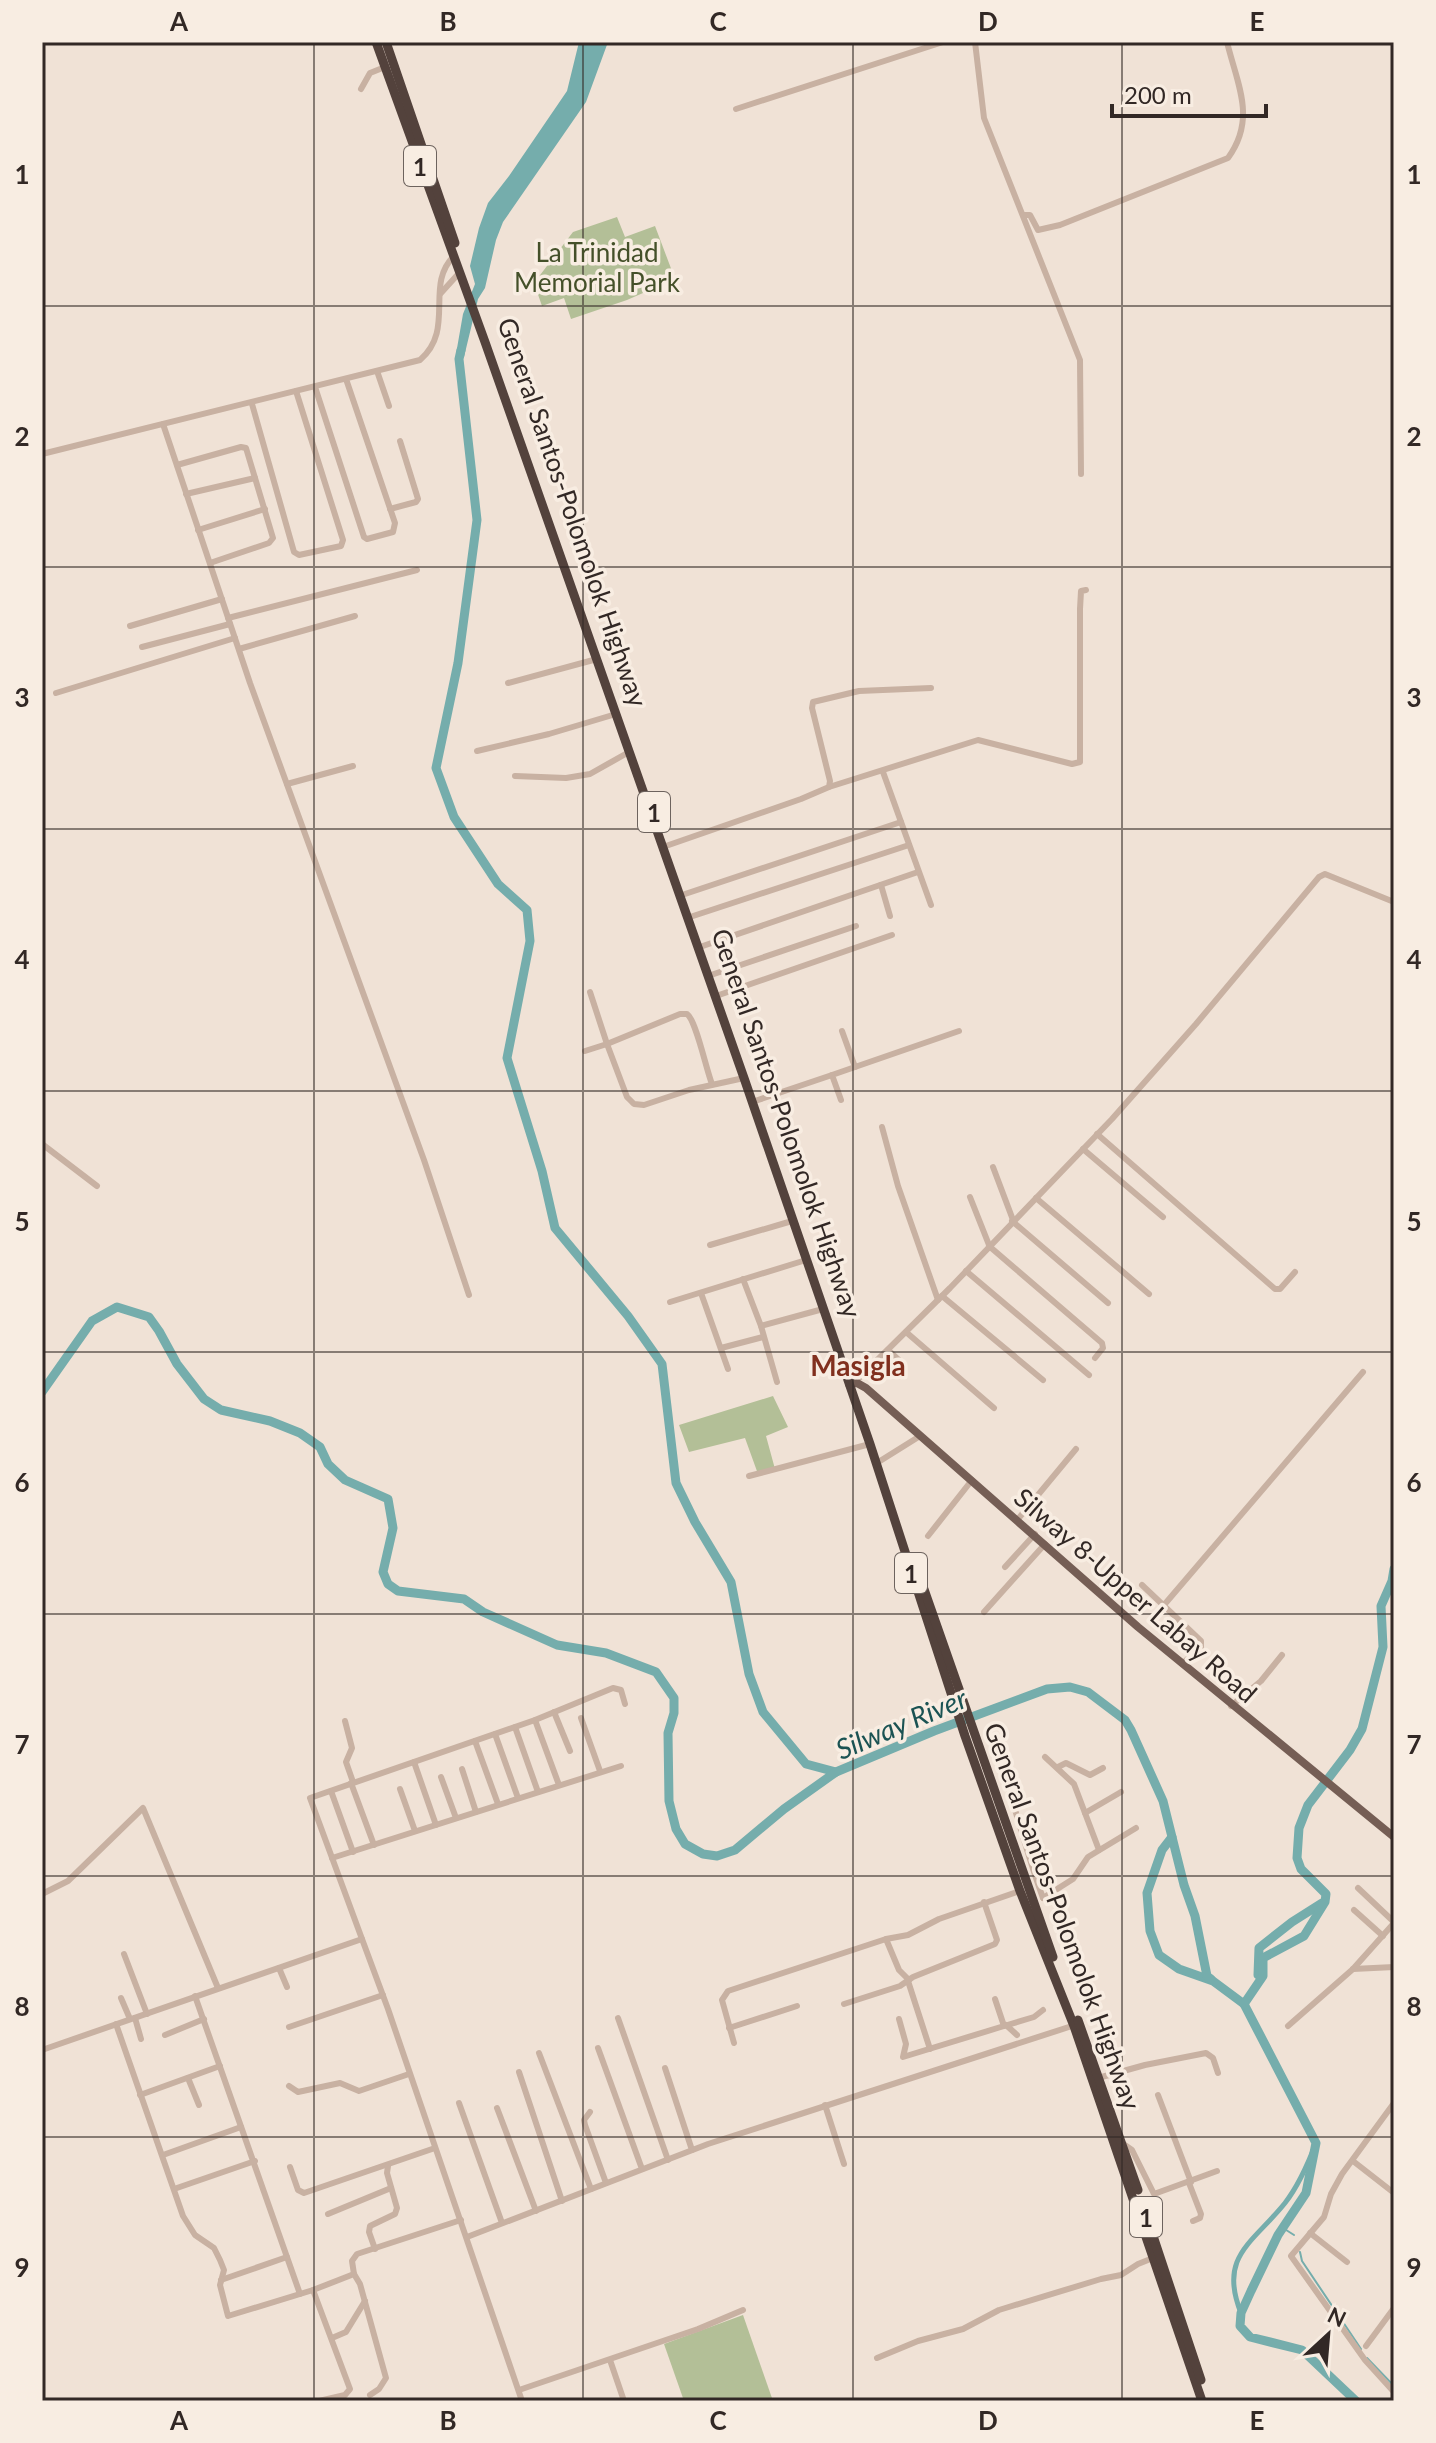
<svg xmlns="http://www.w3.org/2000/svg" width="1436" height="2443" viewBox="0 0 1436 2443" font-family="Lato,sans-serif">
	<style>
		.green { fill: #b3bf97 }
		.water { fill: #75adac }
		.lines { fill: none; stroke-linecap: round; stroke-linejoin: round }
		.stream { stroke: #75adac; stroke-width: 2 }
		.canal { stroke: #75adac; stroke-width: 5 }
		.river { stroke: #75adac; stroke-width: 9 }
		.minor { stroke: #c8b1a2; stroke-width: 6 }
		.major { stroke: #755e55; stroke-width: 8 }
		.highway { stroke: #53423c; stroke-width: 9 }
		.grid { fill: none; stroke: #322825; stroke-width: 2; stroke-opacity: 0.55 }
		.labels { text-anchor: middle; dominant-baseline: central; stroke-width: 7; stroke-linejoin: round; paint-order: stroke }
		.shield { fill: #f8ede2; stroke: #6d635e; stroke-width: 2 }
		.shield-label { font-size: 24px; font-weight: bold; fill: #322825 }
		.park-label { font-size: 26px; fill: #445029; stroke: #f8ede2 }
		.street-label { font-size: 26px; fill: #322825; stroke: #f8ede2 }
		.neighbourhood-label { font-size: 28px; font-weight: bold; fill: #81301e; stroke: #f8ede2 }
		.water-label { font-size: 28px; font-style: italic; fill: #1b5353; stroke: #f8ede2 }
		.neatline { fill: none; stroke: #322825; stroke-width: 3 }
		.grid-label { font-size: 26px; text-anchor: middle; font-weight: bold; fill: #322825 }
	</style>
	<rect width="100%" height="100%" fill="#f0e2d6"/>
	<g class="green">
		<path d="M617,217L625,237L655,226L675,279L627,300L571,319L564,298L542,306L534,283L573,232Z"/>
		<path d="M773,1396L788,1427L766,1436L775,1469L758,1474L745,1438L689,1452L679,1425Z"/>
		<path d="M743,2315L773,2401H684L664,2344Z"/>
	</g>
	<path class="water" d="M579,42H608L586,102L503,222L496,240L485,288L478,299L464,357L459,359L456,354L463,314L475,284L470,266L479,228L488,203L509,176L567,91Z"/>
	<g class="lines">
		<g class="stream">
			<path d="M1283,2228L1294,2235"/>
			<path d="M1300,2252L1302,2261L1361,2349"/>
			<path d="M1367,2358L1394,2386"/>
		</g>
		<path class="canal" d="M1241,2313C1218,2256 1253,2243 1285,2203C1299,2185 1308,2164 1316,2143"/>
		<g class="river">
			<path d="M461,350L459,359L477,520L458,663L436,768L454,817L498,884L527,910L530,941L507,1058L542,1171L555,1228L628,1316L662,1364L676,1483L695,1522L731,1582L749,1674L763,1712L806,1764L836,1772"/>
			<path d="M42,1392L92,1321L117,1307L149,1317L159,1331L177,1364L204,1399L221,1410L270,1421L300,1433L320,1447L328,1464L345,1480L388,1499L393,1528L383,1572L388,1584L398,1591L464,1599L483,1612L557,1645L606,1653L656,1672L674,1698V1713L668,1733L669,1801L676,1829L685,1844L703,1854L717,1856L735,1850L784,1809L836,1772L934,1731L1047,1689L1070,1687L1088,1692L1125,1720L1131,1730L1163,1801L1172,1837L1162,1850L1147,1893L1150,1931L1159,1955L1179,1969L1213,1981L1244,2004L1316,2143L1306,2193L1278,2235L1251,2291L1241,2313L1240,2326L1250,2337L1302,2350L1356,2401"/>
			<path d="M1172,1837L1184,1885L1195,1916L1207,1976L1211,1979"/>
			<path d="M1258,1975L1259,1948L1292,1922L1322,1903"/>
			<path d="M1244,2004L1263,1976V1958L1304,1936L1325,1902L1326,1894L1301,1869L1297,1858L1299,1828L1308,1805L1350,1750L1362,1729L1383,1647L1381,1606L1392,1581L1394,1569"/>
		</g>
		<g class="minor">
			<path d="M975,42L984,118L1080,360L1081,474"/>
			<path d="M361,89L370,73L385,67"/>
			<path d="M736,109L943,42"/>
			<path d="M1023,215H1030L1038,230L1060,225L1228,158C1257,118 1237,84 1227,42"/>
			<path d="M441,293L460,272"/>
			<path d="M377,371L389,406"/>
			<path d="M315,387L364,537L367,539L393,532L395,523L346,379"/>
			<path d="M252,404L294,552L299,555L341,546L343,540L296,391"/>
			<path d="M163,424L250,683L424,1160L469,1295"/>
			<path d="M42,454L420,360C456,329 424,285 454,256"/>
			<path d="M177,465L241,447L246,448L273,538L269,543L210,563"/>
			<path d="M186,494L255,478"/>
			<path d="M390,509L416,502L418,499L400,441"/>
			<path d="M198,530L265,509"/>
			<path d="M228,618L417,570"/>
			<path d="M130,626L222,599"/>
			<path d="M142,647L230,624"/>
			<path d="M239,649L355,616"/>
			<path d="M508,683L597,659"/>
			<path d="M56,693L235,638"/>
			<path d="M477,751L549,734L616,714"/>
			<path d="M883,772L931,905"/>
			<path d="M515,776L566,778L590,774L629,752"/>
			<path d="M287,784L353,766"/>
			<path d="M829,787L978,740L1072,764L1080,762V609L1081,591L1086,590"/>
			<path d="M663,847L801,799L829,787L830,781L812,708L813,702L859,691L931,688"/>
			<path d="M881,885L890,916"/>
			<path d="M679,896L901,822"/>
			<path d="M687,918L909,845"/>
			<path d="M697,948L918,872"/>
			<path d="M708,976L856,926"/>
			<path d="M719,995L892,935"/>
			<path d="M585,1051L607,1044L590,992"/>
			<path d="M855,1067L959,1031"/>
			<path d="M712,1084C706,1069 696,1020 687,1014H680L607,1044L627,1097L634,1104L644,1105L689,1090L744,1078"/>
			<path d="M841,1100L832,1075L855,1067L842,1031"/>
			<path d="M755,1101L832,1075"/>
			<path d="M882,1127L898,1186L938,1300"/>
			<path d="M1097,1134L1275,1289H1280L1295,1272"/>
			<path d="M42,1144L97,1186"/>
			<path d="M1083,1149L1163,1217"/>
			<path d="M993,1167L1013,1220"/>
			<path d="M970,1197L989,1245"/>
			<path d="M1036,1198L1149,1294"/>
			<path d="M1012,1221L1108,1303"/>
			<path d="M710,1245L792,1221"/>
			<path d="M989,1246L1102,1343L1103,1348L1095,1358"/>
			<path d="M966,1271L1089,1375"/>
			<path d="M743,1279L761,1326L777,1382"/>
			<path d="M701,1293L728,1369"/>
			<path d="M942,1296L1043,1380"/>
			<path d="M670,1302L806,1260"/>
			<path d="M761,1326L823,1309"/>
			<path d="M906,1332L994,1408"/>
			<path d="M721,1348L763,1337"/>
			<path d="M888,1350L901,1362L897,1370L903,1376"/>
			<path d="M854,1383L950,1288L1112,1119L1196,1024L1319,877L1325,874L1394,902"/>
			<path d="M880,1461L920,1436"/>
			<path d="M749,1476L870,1444"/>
			<path d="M1018,1519L1076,1449"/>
			<path d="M928,1536L972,1480"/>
			<path d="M1005,1567L1035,1534"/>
			<path d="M1142,1585L1201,1641V1647L1182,1664"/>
			<path d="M1164,1605L1363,1372"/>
			<path d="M984,1612L1045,1544"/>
			<path d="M1231,1706L1261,1681L1282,1655"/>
			<path d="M554,1712L570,1751"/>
			<path d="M581,1718L600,1771"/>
			<path d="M535,1720L559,1785"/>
			<path d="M345,1721L352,1748L346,1762L353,1782"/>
			<path d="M515,1727L538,1792"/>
			<path d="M495,1734L518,1798"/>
			<path d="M992,1739C993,1751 998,1758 1002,1769C1017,1812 1027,1855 1043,1898"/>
			<path d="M475,1741L498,1804"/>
			<path d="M1045,1757L1074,1784L1099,1850"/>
			<path d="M414,1762L436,1825"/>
			<path d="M1058,1767L1066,1763L1090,1775L1103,1768"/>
			<path d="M462,1769L476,1812"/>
			<path d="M441,1777L456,1818"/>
			<path d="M351,1783L374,1845"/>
			<path d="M400,1789L415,1831"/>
			<path d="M331,1791L353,1852"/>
			<path d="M1085,1813L1121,1792"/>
			<path d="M332,1858L621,1766"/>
			<path d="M1358,1888L1394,1922"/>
			<path d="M42,1894L68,1881L143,1808L218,1988"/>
			<path d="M1043,1898L1073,1879L1088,1857L1136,1828"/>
			<path d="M1354,1910L1383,1936"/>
			<path d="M362,1939L310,1798L535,1720L613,1688L621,1690L625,1704"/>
			<path d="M886,1939L899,1970L909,1980"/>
			<path d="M124,1954L147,2014"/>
			<path d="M279,1968L287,1987"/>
			<path d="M1353,1969L1394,1967"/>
			<path d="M908,1981L930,2049"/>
			<path d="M195,1996L300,2294"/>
			<path d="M121,1998L130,2019"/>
			<path d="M844,2004L900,1986L913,1977L995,1944L997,1940L984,1902"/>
			<path d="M135,2018L141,2039"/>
			<path d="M618,2018L668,2160"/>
			<path d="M899,2019L906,2044L903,2057L1004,2026L995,1999"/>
			<path d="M116,2024L183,2216L195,2235L214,2248L220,2260L224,2270L220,2285L228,2316L313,2290L350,2389L345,2395L319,2401"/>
			<path d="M1006,2025L1017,2035"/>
			<path d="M1004,2026L1034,2017L1043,2010"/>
			<path d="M1288,2026L1353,1969L1394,1923"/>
			<path d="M289,2027L383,1995"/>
			<path d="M729,2028L797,2006"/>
			<path d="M165,2035L204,2019"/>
			<path d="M734,2043L722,2000L728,1991L886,1939L908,1935L939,1919L1020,1891"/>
			<path d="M598,2048L642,2169"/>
			<path d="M42,2050L362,1939L388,2009L522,2401"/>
			<path d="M539,2053L591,2189"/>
			<path d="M665,2068L692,2150"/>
			<path d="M519,2072L562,2201"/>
			<path d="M188,2078L199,2105"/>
			<path d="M1098,2078L1145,2065L1206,2053L1213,2058L1218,2073"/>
			<path d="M289,2086L298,2092L340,2083L359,2091L409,2074"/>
			<path d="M140,2095L220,2066"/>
			<path d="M1158,2095L1191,2182"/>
			<path d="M459,2103L502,2223"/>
			<path d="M1394,2103L1342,2174L1331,2194L1324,2217L1291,2256L1365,2360L1394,2392"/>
			<path d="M825,2105L844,2164"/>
			<path d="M497,2108L536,2211"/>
			<path d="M590,2112L584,2120L585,2125L606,2183"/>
			<path d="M1122,2143L1132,2150L1154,2194L1217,2171"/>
			<path d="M163,2155L241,2127"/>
			<path d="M1353,2161L1394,2193"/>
			<path d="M290,2167L298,2190L304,2193L435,2148"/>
			<path d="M1189,2183L1201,2214L1200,2218L1193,2221"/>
			<path d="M174,2189L255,2161"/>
			<path d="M328,2214L391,2188"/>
			<path d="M1310,2233L1347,2262"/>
			<path d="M467,2237L708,2144L1075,2025"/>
			<path d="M375,2249L369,2232L370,2226L395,2214L397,2208L387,2173L388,2166"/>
			<path d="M354,2274L352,2261L357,2254L461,2220"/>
			<path d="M221,2280L287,2257"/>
			<path d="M313,2290L354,2274L360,2284L386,2378L379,2389L370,2395"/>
			<path d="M332,2338L346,2332L365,2301"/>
			<path d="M1366,2346L1394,2308"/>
			<path d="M877,2358L918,2341L963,2329L999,2310L1101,2279L1121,2275L1138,2264L1153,2258"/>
			<path d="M610,2360L624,2401"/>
			<path d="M519,2390L698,2329L743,2310"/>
		</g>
		<path class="major" d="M849,1384L857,1383L866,1388L1138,1627L1394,1837"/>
		<g class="highway">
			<path d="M376,42L485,342L744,1078L870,1444L965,1736L1020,1891L1074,2026L1202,2401"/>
			<path d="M386,42L455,243"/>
			<path d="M919,1575L1053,1957"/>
			<path d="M1078,2020L1138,2190"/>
			<path d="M1149,2224L1201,2380"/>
		</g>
	</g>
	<path class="grid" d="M314,42V2401M583,42V2401M853,42V2401M1122,42V2401M42,306H1394M42,567H1394M42,829H1394M42,1091H1394M42,1352H1394M42,1614H1394M42,1876H1394M42,2137H1394"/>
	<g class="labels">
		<g class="shield">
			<rect x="404" y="146" width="32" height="40" rx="6"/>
			<rect x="638" y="792" width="32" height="40" rx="6"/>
			<rect x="895" y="1553" width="32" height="40" rx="6"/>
			<rect x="1130" y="2197" width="32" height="40" rx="6"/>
		</g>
		<g class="shield-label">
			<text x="420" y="166">1</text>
			<text x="654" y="812">1</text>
			<text x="911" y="1573">1</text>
			<text x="1146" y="2217">1</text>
		</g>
		<g class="park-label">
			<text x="597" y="252">La Trinidad<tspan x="597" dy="30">Memorial Park</tspan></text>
		</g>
		<g class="street-label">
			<text transform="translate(573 512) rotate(71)">General Santos-Polomolok Highway</text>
			<text transform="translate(787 1123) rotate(71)">General Santos-Polomolok Highway</text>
			<text transform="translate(1136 1595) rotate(41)">Silway 8-Upper Labay Road</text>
			<text transform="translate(1063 1916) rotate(70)">General Santos-Polomolok Highway</text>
		</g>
		<g class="neighbourhood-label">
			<text x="858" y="1365">Masigla</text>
		</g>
		<g class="water-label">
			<text transform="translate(901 1723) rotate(-23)">Silway River</text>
		</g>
	</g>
	<rect width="1436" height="2443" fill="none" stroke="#f8ede2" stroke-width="88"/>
	<g transform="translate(1328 2335) rotate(26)" stroke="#f8ede2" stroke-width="6" paint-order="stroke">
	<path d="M0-6L14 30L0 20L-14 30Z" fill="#322825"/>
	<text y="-12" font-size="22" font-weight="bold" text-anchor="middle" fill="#322825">N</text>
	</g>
	<path d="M1112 104v12h154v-12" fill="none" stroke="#322825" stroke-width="4"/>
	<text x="1124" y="104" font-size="24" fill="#322825" stroke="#f8ede2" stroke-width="6" paint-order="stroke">200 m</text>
	<rect x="44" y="44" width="1348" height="2355" class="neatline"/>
	<g class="grid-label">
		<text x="179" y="31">A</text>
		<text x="448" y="31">B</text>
		<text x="718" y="31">C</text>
		<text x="988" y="31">D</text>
		<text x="1257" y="31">E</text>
		<text x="22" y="184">1</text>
		<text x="1414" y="184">1</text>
		<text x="22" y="446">2</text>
		<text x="1414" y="446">2</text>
		<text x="22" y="707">3</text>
		<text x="1414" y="707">3</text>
		<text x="22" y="969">4</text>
		<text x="1414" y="969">4</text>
		<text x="22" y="1231">5</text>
		<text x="1414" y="1231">5</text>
		<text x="22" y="1492">6</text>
		<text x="1414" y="1492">6</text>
		<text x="22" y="1754">7</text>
		<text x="1414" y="1754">7</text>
		<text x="22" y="2016">8</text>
		<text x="1414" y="2016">8</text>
		<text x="22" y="2277">9</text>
		<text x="1414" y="2277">9</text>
		<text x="179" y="2430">A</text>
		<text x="448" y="2430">B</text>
		<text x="718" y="2430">C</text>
		<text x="988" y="2430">D</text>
		<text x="1257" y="2430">E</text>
	</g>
</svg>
